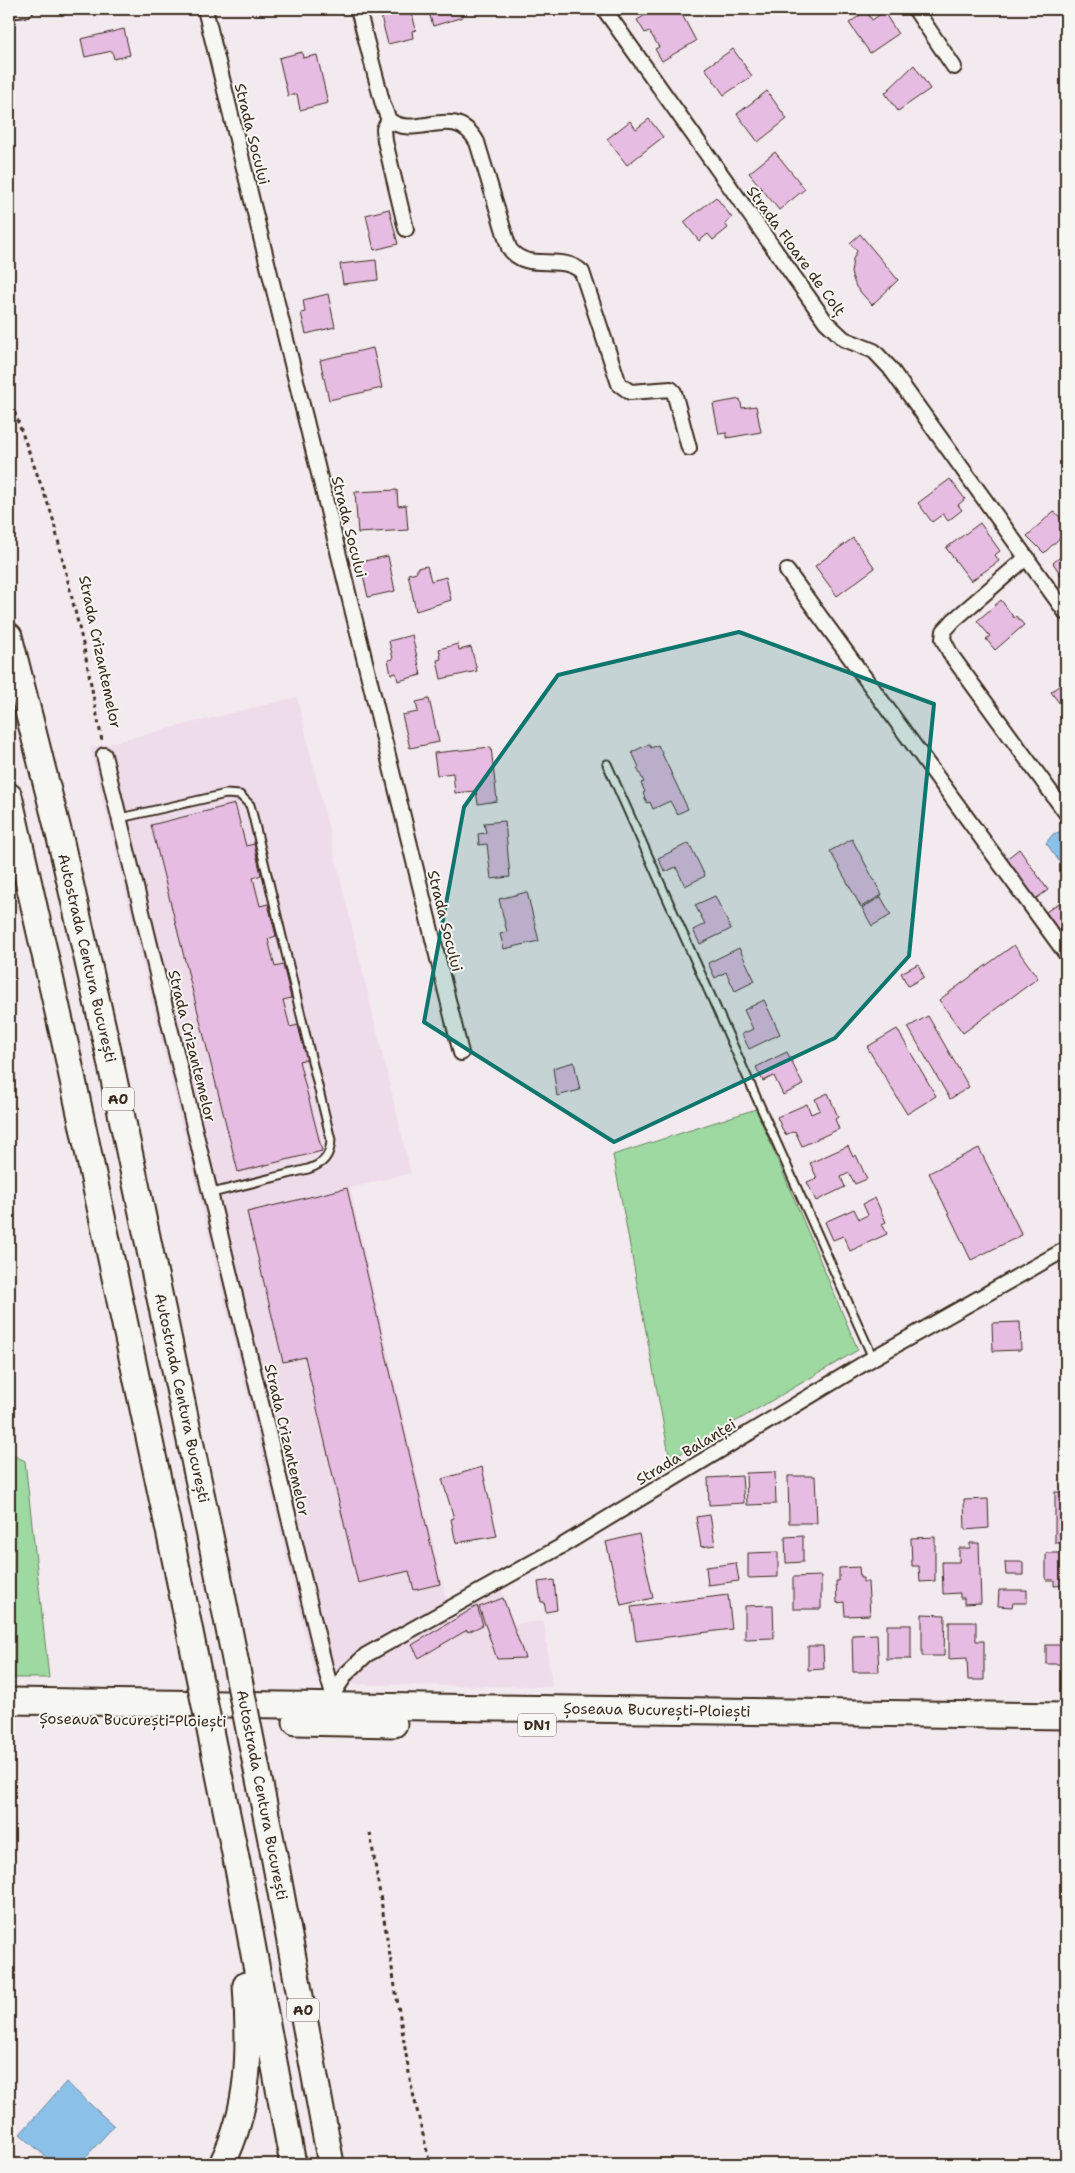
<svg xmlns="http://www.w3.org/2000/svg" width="1075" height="2173" viewBox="0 0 1075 2173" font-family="'Shantell Sans',sans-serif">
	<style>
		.built { fill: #efdceb }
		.green { fill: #9dd9a1; stroke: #6c8260 }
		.water { fill: #8bc1e9; stroke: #6b8598 }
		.building { fill: #e7bce2; stroke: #3b2a1e }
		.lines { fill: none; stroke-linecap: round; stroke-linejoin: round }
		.lane-casing { stroke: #3b2a1e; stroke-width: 11 }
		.street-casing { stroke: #3b2a1e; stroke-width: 18 }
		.highway-casing { stroke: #3b2a1e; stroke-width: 29 }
		.path { stroke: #3b2a1e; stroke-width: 3; stroke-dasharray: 4 4; stroke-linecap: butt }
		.lane { stroke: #f6f6f2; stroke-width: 7 }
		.street { stroke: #f6f6f2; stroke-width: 14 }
		.highway { stroke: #f6f6f2; stroke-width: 25 }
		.highway-bridge-casing { stroke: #3b2a1e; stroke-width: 29; stroke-linecap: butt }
		.highway-bridge { stroke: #f6f6f2; stroke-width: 25 }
		.marked { fill: #0f766e; fill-opacity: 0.2; stroke: #0f766e; stroke-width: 4; stroke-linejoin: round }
		.labels { text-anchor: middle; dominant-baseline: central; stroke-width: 4; stroke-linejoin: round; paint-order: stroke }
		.shield { fill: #f6f6f2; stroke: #73675e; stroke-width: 1 }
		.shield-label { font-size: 14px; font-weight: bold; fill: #3b2a1e }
		.street-label { font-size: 15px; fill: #3b2a1e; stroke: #f6f6f2 }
	</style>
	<rect width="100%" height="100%" fill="#f3eaef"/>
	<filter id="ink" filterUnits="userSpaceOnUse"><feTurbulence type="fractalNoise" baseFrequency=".02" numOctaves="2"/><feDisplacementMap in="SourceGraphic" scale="10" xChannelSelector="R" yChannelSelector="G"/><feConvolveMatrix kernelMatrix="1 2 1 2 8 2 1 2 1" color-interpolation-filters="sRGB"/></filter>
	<g filter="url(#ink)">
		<path class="built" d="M297,697L411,1173L350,1188L446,1599L452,1619L501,1589L514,1624L544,1621L552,1687L320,1684L315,1675L90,748Z"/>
		<g class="green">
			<path d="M756,1109L858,1350L670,1460L613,1155Z"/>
			<path d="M9,1453L25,1461L49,1678H9Z"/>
		</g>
		<g class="water">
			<path d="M1065,830L1066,873L1062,875V865L1046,843L1053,834Z"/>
			<path d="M66,2082L114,2126L79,2164H54L20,2134Z"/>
		</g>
		<g class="building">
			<path d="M395,9H405L407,15L412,13L416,30L412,31L413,38L388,44L380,13Z"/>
			<path d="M428,9H460L463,17L433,26Z"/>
			<path d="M656,9H679L696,41L662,61L655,49L659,47L649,31L645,33L637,20Z"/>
			<path d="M866,11L872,20L884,12L898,34L870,53L849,23Z"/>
			<path d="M124,29L130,55L114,59L112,51L85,57L81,39Z"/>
			<path d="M733,49L752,76L724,95L705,68Z"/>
			<path d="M302,52L303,58L317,55L328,103L300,110L297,94L288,96L279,58Z"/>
			<path d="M914,65L930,89L898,111L885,93Z"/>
			<path d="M767,91L787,119L758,142L737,114Z"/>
			<path d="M649,119L663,137L627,165L607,139L630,121L636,129Z"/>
			<path d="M775,152L805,189L779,210L749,173Z"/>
			<path d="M716,197L732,218L725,224L728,228L713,240L708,234L699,241L684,222Z"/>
			<path d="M389,209L398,244L374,250L366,215Z"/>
			<path d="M860,234L898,280L872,305L856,287L851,273L853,259L857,251L850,243Z"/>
			<path d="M376,260L378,280L343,284L340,264Z"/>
			<path d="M328,294L335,327L306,334L301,313L305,312L303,300Z"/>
			<path d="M373,348L382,388L329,400L320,360Z"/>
			<path d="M740,399L742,408L756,406L761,432L727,438V433L719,434L713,404Z"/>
			<path d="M950,479L965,499L958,505L962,510L948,521L943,514L932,522L918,503Z"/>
			<path d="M397,490L398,506L406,505L408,530L358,533L355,492Z"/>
			<path d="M1054,511L1066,524L1063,531L1065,533L1044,553L1027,536Z"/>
			<path d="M980,523L1000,551L995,555L999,561L971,581L946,548Z"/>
			<path d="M853,538L875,568L837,596L815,566Z"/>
			<path d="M1066,552V580L1065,581L1053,563Z"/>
			<path d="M388,556L395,591L368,597L360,562Z"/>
			<path d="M427,566L431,581L446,577L451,600L416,611L408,574L417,572V568Z"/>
			<path d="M1001,600L1014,618L1016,616L1024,625L995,650L986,639L990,636L977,621Z"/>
			<path d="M412,635L421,675L398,681L396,673L391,674L388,660L393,659L389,641Z"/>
			<path d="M458,644L459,650L471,647L477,671L441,679L437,660L441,659L439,649Z"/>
			<path d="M1061,684L1066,689V712L1051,692Z"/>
			<path d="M429,699L439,742L410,748L402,715L418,712L416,702Z"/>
			<path d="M649,744L651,748L658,745L688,809L677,814L670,801L653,809L650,802L647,803L643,793L645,792L641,783L644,782L637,768L639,767L632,752Z"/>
			<path d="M491,747L497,801L478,804L476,791L455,793L453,773L437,775L434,753Z"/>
			<path d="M235,804L246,846L254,844L261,875L253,878L260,906L268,904L276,936L268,939L275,967L283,965L291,998L283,1000L290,1027L298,1025L307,1059L299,1061L322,1151L238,1172L151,825Z"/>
			<path d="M505,821L510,877L491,879L487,844L479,845L478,834L486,833L484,823Z"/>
			<path d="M852,839L882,895L861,907L830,851Z"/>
			<path d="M689,843L705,876L685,886L676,867L665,872L658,858Z"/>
			<path d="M1019,849L1048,890L1034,900L1005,860Z"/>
			<path d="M527,892L539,941L504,949L500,934L507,932L499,899Z"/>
			<path d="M715,896L731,929L700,944L693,930L705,924L695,905Z"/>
			<path d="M881,897L891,915L872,926L862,908Z"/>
			<path d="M1059,903L1066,913V941L1046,912Z"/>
			<path d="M1014,945L1038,978L963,1033L939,1000Z"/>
			<path d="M739,948L755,981L735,991L726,972L715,978L708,963Z"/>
			<path d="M918,964L924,977L908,986L901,973Z"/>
			<path d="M764,1000L780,1034L749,1049L742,1034L753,1029L744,1010Z"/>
			<path d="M928,1016L969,1087L950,1099L908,1027Z"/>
			<path d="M897,1029L936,1096L907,1114L867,1047Z"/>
			<path d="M787,1052L803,1085L783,1095L774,1076L763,1081L756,1067Z"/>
			<path d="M574,1062L580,1090L557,1096L553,1068Z"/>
			<path d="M828,1093L838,1117L835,1119L839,1129L802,1146L795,1131L785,1135L777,1117L807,1104L811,1114L820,1110L815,1099Z"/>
			<path d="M848,1146L853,1157L856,1155L867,1179L855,1184L849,1173L841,1177L845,1187L816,1201L807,1182L817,1178L810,1163Z"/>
			<path d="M979,1148L1022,1235L971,1260L929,1173Z"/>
			<path d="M347,1188L440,1584L414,1590L409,1571L358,1583L305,1357L283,1362L247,1212Z"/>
			<path d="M875,1198L886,1222L882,1224L887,1234L850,1251L843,1236L833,1240L825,1222L854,1209L859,1219L868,1215L863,1204Z"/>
			<path d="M1020,1322L1021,1350L993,1351L992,1323Z"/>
			<path d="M482,1467L497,1536L456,1543L451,1519L454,1518L442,1479Z"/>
			<path d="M775,1472L776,1504L747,1505L746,1473Z"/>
			<path d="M742,1476L744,1503L709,1505L708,1478Z"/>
			<path d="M788,1476H815L817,1523H789Z"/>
			<rect x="1055" y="1492" width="11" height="51"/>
			<path d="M988,1499L989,1528L965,1530L964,1500Z"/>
			<path d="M710,1515L715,1545L701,1547L696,1517Z"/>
			<path d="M639,1534L653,1598L621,1605L606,1542Z"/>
			<path d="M803,1536V1562L786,1563L785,1537Z"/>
			<path d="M935,1537V1581L920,1582L919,1566H912L911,1538Z"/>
			<path d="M970,1543H979L981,1603L964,1604V1598H960V1593L943,1594L942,1562H959V1548H970Z"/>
			<path d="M778,1552V1577L748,1578V1553Z"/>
			<path d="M1046,1553H1066V1585L1054,1586V1580H1046Z"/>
			<path d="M1005,1562H1023V1575H1006Z"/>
			<path d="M736,1563L739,1581L708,1585L706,1567Z"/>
			<path d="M859,1567L860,1578H863V1582H868L870,1615L845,1616L844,1602L837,1603L836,1581H839V1568Z"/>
			<path d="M821,1576V1609H793V1577Z"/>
			<path d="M554,1580L557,1610L546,1612L544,1602H541L538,1582Z"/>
			<path d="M999,1590H1027V1603H1013L1012,1607L998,1606Z"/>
			<path d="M728,1595L732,1629L636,1641L631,1607Z"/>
			<path d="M503,1598L525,1658L497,1659L479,1607Z"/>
			<path d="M773,1605L774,1638L745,1639V1606Z"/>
			<path d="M477,1606L483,1625L468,1632L467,1630L419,1658L412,1645Z"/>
			<path d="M922,1614L945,1615L944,1656H922Z"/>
			<path d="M949,1622H976V1641H984V1680H968L967,1658L949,1659Z"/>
			<rect x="887" y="1625" width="24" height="34"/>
			<path d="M877,1634L879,1672H853L852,1635Z"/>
			<rect x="1046" y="1645" width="20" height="19"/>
			<path d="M808,1646H823L824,1669L808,1670Z"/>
		</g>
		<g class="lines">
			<g class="lane-casing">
				<g id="lane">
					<path d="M607,764L873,1358"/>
					<path d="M120,818L226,794L240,795L250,805L252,812L331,1140C330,1157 323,1164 308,1169L212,1193"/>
				</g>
			</g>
			<g class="street-casing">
				<g id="street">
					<path d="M205,9L461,1053"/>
					<path d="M358,9L383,105L389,120C417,141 454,101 477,142L509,248C527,274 561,252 582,272L619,384L630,392L671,389L674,392L689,448"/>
					<path d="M604,9L826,322L844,339L874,351L890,368L1066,613"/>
					<path d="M915,9L954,67"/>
					<path d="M9,11L26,9"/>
					<path d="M389,120L384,129L385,141L406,229"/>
					<path d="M1027,557L954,620L944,631L943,639L951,655L1066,813"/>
					<path d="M787,571L1066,954"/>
					<path d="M104,755L326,1671L336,1705"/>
					<path d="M333,1694L346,1674L366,1655L560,1547L873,1358L1066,1249"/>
				</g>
			</g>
			<g class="highway-casing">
				<g id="highway">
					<path d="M9,636L60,838L105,1037L216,1564"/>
					<path d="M9,796L65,1043L178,1573"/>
					<path d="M9,1701L1066,1716"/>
					<path d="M296,1722L394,1724"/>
					<path d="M274,1855L331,2164"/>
					<path d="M237,1863L293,2164"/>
					<path d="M222,2164C251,2106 250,2048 246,1985"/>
				</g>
			</g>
			<g class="path">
				<path d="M9,397L52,515L84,648L102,741"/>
				<path d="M370,1833L411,2085L430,2164"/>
			</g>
			<use href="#lane" class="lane"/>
			<use href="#street" class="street"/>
			<use href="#highway" class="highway"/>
			<g class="highway-bridge-casing">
				<g id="highway-bridge">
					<path d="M216,1564L274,1855"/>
					<path d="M178,1573L237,1863"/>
				</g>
			</g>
			<use href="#highway-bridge" class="highway-bridge"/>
		</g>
	</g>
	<path class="marked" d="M739,632L934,704L909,956L835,1038L614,1142L424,1022L464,807L558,675Z"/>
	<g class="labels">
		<g class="shield">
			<rect x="102" y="1087.5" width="32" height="23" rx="4"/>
			<rect x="518" y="1713.5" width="38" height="23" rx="4"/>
			<rect x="287" y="1998.5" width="32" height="23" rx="4"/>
		</g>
		<g class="shield-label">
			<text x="118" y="1099">A0</text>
			<text x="537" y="1725">DN1</text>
			<text x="303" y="2010">A0</text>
		</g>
		<g class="street-label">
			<text transform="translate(252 134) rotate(76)">Strada Socului</text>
			<text transform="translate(796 251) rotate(54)">Strada Floare de Colț</text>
			<text transform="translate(349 527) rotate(76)">Strada Socului</text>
			<text transform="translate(100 652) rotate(78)">Strada Crizantemelor</text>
			<text transform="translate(445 921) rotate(76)">Strada Socului</text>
			<text transform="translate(87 958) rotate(77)">Autostrada Centura București</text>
			<text transform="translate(192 1046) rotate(76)">Strada Crizantemelor</text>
			<text transform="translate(182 1398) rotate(78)">Autostrada Centura București</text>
			<text transform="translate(287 1440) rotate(77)">Strada Crizantemelor</text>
			<text transform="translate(686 1452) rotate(-31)">Strada Balanței</text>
			<text transform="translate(657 1710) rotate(1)">Șoseaua București-Ploiești</text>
			<text transform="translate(133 1720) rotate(1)">Șoseaua București-Ploiești</text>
			<text transform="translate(262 1795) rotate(79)">Autostrada Centura București</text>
		</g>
	</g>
	<rect width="1075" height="2173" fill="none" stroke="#f6f6f2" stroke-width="30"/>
	<rect x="15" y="15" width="1045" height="2143" fill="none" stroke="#3b2a1e" stroke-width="2" filter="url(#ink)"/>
</svg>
